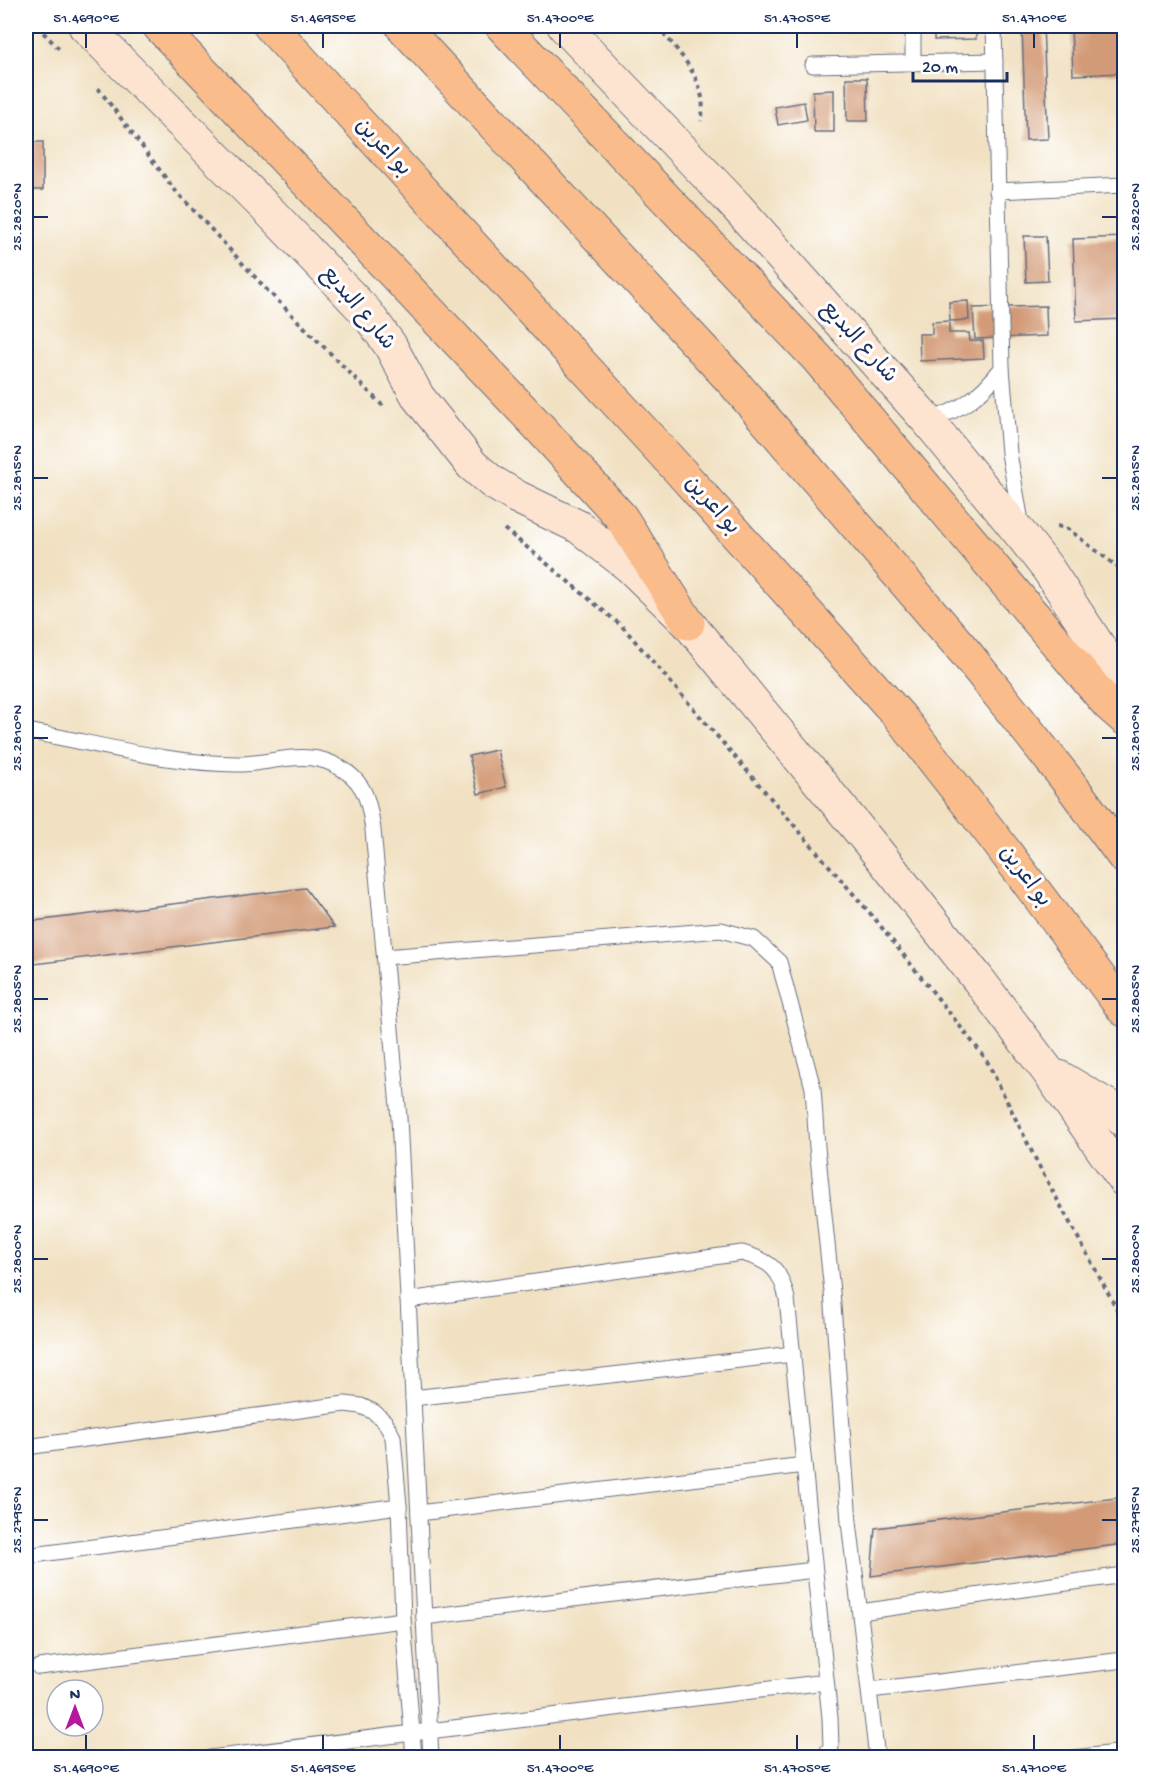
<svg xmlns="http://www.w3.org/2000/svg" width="1150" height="1783" viewBox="0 0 1150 1783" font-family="'Gochi Hand','Playpen Sans Arabic',sans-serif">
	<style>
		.building { fill: #d29a76 }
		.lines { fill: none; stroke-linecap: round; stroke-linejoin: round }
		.service-casing { stroke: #666d81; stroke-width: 17 }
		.secondary-casing { stroke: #666d81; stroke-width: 35 }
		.trunk-casing { stroke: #666d81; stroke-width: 35 }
		.path { stroke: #666d81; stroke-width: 4; stroke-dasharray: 4.5 4.5; stroke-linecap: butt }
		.service { stroke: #fff; stroke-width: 15 }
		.secondary { stroke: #fde4d1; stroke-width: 33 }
		.trunk { stroke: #fabc8b; stroke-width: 33 }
		.ticks { fill: none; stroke: #1b2f5e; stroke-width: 2 }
		.labels { text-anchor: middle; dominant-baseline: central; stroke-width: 6; stroke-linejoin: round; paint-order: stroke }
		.street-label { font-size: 22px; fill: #1b2f5e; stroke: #fff }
		.neatline { fill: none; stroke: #1b2f5e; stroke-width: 2 }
		.ticks-label { font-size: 15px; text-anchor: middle; fill: #1b2f5e }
	</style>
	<rect width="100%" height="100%" fill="#fff"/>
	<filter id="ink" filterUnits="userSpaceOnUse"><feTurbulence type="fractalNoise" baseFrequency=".0167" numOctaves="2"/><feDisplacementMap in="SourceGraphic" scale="12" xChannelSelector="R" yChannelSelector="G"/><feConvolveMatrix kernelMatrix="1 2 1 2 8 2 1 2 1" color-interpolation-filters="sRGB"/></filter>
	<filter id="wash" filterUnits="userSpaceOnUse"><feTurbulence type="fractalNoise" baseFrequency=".008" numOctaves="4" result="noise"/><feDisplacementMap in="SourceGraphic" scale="24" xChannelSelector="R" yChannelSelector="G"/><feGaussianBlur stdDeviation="1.35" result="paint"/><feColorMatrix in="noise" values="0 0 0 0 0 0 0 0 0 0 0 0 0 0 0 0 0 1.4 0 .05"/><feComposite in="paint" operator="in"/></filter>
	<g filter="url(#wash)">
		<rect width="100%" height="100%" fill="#f1e1c2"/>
		<g id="blocks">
			<g class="building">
				<path d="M934,26H976V39L934,40Z"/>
				<path d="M1022,26H1043L1048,139L1026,140Z"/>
				<path d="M1071,26H1124V73L1073,75Z"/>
				<path d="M846,78H867L868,121H847Z"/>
				<path d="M834,90V132H814L813,91Z"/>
				<path d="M804,102L807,120L778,125L775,107Z"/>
				<rect x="26" y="142" width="17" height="48"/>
				<path d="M1024,236H1046L1048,281L1026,282Z"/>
				<path d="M1124,237V319L1076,321L1073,239Z"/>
				<path d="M968,301L969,320L950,321L949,302Z"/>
				<path d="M1046,306L1047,336L975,339L973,308Z"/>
				<path d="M949,321V333H969L970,341H983L984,358L920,361L919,334H932V322Z"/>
				<path d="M497,750L506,787L478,794L469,756Z"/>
				<path d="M305,888L334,927L26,965V922Z"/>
				<path d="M1124,1497V1544L871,1576L875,1528Z"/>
			</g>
		</g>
	</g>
	<g filter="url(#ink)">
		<use href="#blocks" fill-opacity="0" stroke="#666d81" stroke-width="1.5"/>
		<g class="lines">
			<g class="service-casing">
				<g id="service">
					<path d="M994,26L1002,368L1009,453L1021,522"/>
					<path d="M913,63V26"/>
					<path d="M813,65L995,61"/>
					<path d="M997,191L1124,185"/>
					<path d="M928,421C962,409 980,397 1002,368"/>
					<path d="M26,731C97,743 169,765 242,764C272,763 304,750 333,764C364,778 369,799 373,830L399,1118L431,1758"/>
					<path d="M385,957L721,930L754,939L779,962L813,1088L817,1147L832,1292L849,1522L877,1758"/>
					<path d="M408,1300L742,1253C771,1261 781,1270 787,1299L830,1718L831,1747L823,1758"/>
					<path d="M413,1398L793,1354"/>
					<path d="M26,1447L345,1404L361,1406L374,1412L385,1422L393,1437L399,1506L403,1620L414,1758"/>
					<path d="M419,1513L804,1465"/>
					<path d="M26,1556L399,1506"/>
					<path d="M860,1612L1124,1575"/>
					<path d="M424,1617L814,1570"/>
					<path d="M39,1667L403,1620"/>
					<path d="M870,1690L1124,1660"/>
					<path d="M210,1758L826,1682"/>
					<path d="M1074,1758L1124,1752"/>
				</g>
			</g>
			<g class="secondary-casing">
				<g id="secondary">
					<path d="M85,26L272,214L366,312L390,345L418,397L472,465L492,482L517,497L579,527L629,566L688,623L878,853L978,979L1047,1070L1124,1180"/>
					<path d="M564,26L736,206L928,421L1023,537L1048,569L1124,685"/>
					<path d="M1059,1077L1108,1106L1124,1121"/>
				</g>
			</g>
			<g class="trunk-casing">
				<g id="trunk">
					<path d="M159,26L539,427L621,517L688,623"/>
					<path d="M270,26L678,469L900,717L994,837L1124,1010"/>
					<path d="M402,26L734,383L965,652L1067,780L1124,857"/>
					<path d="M502,26L817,358L1108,704L1124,718"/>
				</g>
			</g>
			<g class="path">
				<path d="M37,26L61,51"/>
				<path d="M658,26C680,55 710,82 701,121"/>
				<path d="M98,88L174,189L267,290L383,406"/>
				<path d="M1057,526L1068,529L1124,572"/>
				<path d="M504,529C544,560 582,594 622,626L875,919L986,1059L1039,1166L1124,1322"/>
			</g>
			<use href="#service" class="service"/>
			<use href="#secondary" class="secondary"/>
			<use href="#trunk" class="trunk"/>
		</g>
	</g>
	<path class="ticks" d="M86,33V48M323,33V48M560,33V48M797,33V48M1034,33V48M33,217H48M1102,217H1117M33,478H48M1102,478H1117M33,738H48M1102,738H1117M33,999H48M1102,999H1117M33,1259H48M1102,1259H1117M33,1520H48M1102,1520H1117M86,1735V1750M323,1735V1750M560,1735V1750M797,1735V1750M1034,1735V1750"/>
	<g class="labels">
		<g class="street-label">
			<text transform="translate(382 148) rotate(47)">بو اعرين</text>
			<text transform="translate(357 309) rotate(50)">شارع البديع</text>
			<text transform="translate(858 343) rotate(48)">شارع البديع</text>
			<text transform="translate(711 506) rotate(48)">بو اعرين</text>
			<text transform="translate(1024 877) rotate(53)">بو اعرين</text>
		</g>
	</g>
	<rect width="1150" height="1783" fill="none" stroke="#fff" stroke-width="66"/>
	<g transform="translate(75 1708)"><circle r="28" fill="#ffffff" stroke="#a4acbf" stroke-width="1.5"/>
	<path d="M0-4.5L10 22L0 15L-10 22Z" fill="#b5179e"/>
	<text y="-9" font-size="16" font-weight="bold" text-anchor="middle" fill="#1b2f5e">N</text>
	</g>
	<path d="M913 72v9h94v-9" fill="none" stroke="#1b2f5e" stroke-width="3"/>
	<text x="922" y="72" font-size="18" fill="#1b2f5e" stroke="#ffffff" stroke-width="4.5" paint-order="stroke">20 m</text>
	<rect x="33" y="33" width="1084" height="1717" class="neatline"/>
	<g class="ticks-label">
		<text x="86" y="22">51.4690°E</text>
		<text x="323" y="22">51.4695°E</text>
		<text x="560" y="22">51.4700°E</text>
		<text x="797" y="22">51.4705°E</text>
		<text x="1034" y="22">51.4710°E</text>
		<text transform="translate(16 217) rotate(-90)" y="5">25.2820°N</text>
		<text transform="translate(1134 217) rotate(-90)" y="5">25.2820°N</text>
		<text transform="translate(16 478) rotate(-90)" y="5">25.2815°N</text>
		<text transform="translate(1134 478) rotate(-90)" y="5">25.2815°N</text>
		<text transform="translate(16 738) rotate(-90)" y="5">25.2810°N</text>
		<text transform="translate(1134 738) rotate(-90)" y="5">25.2810°N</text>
		<text transform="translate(16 999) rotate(-90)" y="5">25.2805°N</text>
		<text transform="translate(1134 999) rotate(-90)" y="5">25.2805°N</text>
		<text transform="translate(16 1259) rotate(-90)" y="5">25.2800°N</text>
		<text transform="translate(1134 1259) rotate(-90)" y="5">25.2800°N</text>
		<text transform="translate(16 1520) rotate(-90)" y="5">25.2795°N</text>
		<text transform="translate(1134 1520) rotate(-90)" y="5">25.2795°N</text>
		<text x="86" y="1772">51.4690°E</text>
		<text x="323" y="1772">51.4695°E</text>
		<text x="560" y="1772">51.4700°E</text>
		<text x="797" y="1772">51.4705°E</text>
		<text x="1034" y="1772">51.4710°E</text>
	</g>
</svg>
